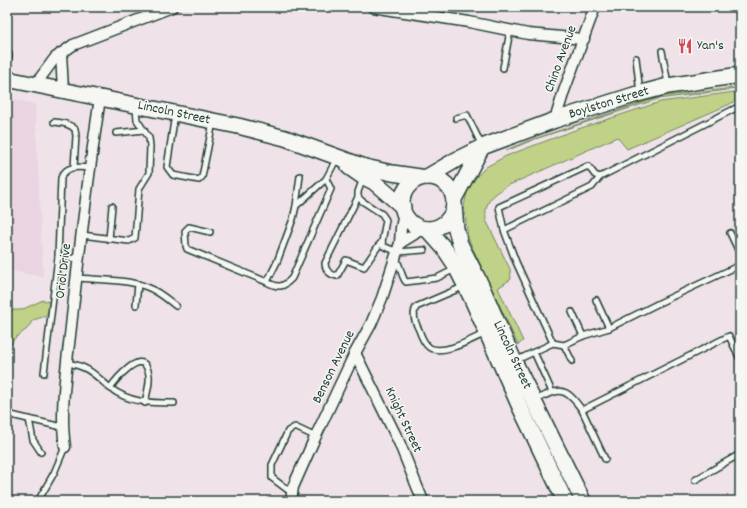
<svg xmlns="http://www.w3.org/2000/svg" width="747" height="508" viewBox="0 0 747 508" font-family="Dekko,sans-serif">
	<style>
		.built { fill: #ead4e2 }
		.green { fill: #bfd287; stroke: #6f885e }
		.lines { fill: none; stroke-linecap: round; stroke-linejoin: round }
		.service-casing { stroke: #1f3d34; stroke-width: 8 }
		.minor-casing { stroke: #1f3d34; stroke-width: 13 }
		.secondary-casing { stroke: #1f3d34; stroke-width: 18 }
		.service { stroke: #f6f6f2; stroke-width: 5 }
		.minor { stroke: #f6f6f2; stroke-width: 10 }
		.secondary { stroke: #f6f6f2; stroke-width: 15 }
		.labels { text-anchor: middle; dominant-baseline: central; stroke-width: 3; stroke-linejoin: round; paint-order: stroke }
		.poi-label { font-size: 14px; fill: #1f3d34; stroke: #f6f6f2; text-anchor: start }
		.street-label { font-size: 14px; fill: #1f3d34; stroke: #f6f6f2 }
	</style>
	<rect width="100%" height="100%" fill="#efe2e9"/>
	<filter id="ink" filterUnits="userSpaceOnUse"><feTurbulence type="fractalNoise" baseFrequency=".025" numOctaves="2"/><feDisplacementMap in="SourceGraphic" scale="8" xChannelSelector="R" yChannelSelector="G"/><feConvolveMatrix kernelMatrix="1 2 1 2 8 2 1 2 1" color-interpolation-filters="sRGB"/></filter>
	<g filter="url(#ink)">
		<path class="built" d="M7,98L35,104L43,277L7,270Z"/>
		<g class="green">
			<path d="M733,88L736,89L658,99L535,139L506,151V150L528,141L658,97Z"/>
			<path d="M735,92V101L730,104L627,149L617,137L507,186C492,196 484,201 486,220L510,269L511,279L498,288L523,341L518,345L468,238L464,206L468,188L477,176L486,167L506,156L575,130L660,102Z"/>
			<path d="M43,300L49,302L50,308L46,316L33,320L27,329L15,338L7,350V311L9,310H21Z"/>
		</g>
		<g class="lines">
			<g class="service-casing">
				<g id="service">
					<path d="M7,49L9,55L7,65"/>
					<path d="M662,51L668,84"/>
					<path d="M636,58L640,93"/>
					<path d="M503,68L510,31"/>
					<path d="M734,77L740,89"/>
					<path d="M175,114L167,167L173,175L199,180L202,177L213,122"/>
					<path d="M456,118L467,115L482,146"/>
					<path d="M54,122C62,123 68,123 75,129L76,136L74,167"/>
					<path d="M116,133L144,130"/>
					<path d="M363,178L358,192V197L362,201L382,214L386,220L382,242L383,246L398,252L424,250"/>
					<path d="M358,197L325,263C325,270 330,275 337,276L346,260L364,267L379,245L382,242"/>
					<path d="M296,206L300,176"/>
					<path d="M504,230L499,207L588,166L595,175L600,177"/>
					<path d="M210,232L189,227L185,231L186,246L187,249L267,282L277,262L293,219L296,206L326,179L337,158"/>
					<path d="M730,233L740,254"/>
					<path d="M82,235L129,241L135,238L139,189L149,173L150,146L149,138L137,120L136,108"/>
					<path d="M109,239L112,206"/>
					<path d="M58,257L79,259"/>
					<path d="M396,259C401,266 401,277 406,282L437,278L455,269"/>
					<path d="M77,278C100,280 126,279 147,287C158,291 167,299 176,306"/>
					<path d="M267,282C278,288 283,288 292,278L331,189L326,179"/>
					<path d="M465,286L416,307C412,315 415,322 419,330C421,336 424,344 430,348C445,355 472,339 486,333"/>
					<path d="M596,300L609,328"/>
					<path d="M136,305L138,284"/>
					<path d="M572,312L583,336"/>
					<path d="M553,343L516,262L504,230L592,187L600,177L740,106"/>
					<path d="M564,345L572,361"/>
					<path d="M534,352L553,343L564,345L583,336L609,328L661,302L740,265"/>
					<path d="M515,361L534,352L552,392"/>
					<path d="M67,363C88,366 95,375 110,388C115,381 140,350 147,368C152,378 147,392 145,403"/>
					<path d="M44,373L58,257L61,178C66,165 78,167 90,168"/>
					<path d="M110,388C130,403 150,403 174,403"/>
					<path d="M535,400C560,388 565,386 582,410L729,336L740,359"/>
					<path d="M582,410L605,459"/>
					<path d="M7,414L62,427"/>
					<path d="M29,419L33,440L41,452"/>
					<path d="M695,480L740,454"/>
					<path d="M292,493L272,478V465L288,431L295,427L316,437"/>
					<path d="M38,501L54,473L65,447"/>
				</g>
			</g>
			<g class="minor-casing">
				<g id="minor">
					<path d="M373,7L469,22L528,34L584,39"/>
					<path d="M61,53L63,90"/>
					<path d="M35,85L55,58L73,45L172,7"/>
					<path d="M555,120L564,91L595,7"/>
					<path d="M404,213L401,228L400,243L413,235L422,228"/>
					<path d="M355,353L399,442L423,501"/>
					<path d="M65,447C59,406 68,359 72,317C80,244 89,171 100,98"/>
					<path d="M291,501L293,487L313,442L355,353L371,324L382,298L400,243"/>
				</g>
			</g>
			<g class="secondary-casing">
				<g id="secondary">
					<path d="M7,79L238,126L285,138L365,167L392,173L420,177"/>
					<path d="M349,167L362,176L374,182L403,207"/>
					<path d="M427,177L456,160L482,147L555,120L634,95L668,86L740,75"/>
					<circle cx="428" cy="203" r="26"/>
					<path d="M454,199L482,147"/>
					<path d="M454,205L456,229L460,244L481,285L514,361L583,501"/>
					<path d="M427,229L444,248L454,263L472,299L520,407L565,501"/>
				</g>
			</g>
			<use href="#service" class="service"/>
			<use href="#minor" class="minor"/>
			<use href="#secondary" class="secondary"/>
		</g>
	</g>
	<defs>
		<g id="restaurant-bare" transform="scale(1.2)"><path d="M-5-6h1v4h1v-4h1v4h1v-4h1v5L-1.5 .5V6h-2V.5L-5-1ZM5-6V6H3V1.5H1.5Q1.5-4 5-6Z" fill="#d1495b" stroke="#f6f6f2" stroke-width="2.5" paint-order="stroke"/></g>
	</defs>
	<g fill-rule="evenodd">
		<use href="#restaurant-bare" x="685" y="46"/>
	</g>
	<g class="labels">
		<g class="poi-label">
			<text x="697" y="46">Yan's</text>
		</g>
		<g class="street-label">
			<text transform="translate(561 59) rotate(-70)">Chino Avenue</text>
			<text transform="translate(609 103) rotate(-17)">Boylston Street</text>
			<text transform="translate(174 113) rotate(12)">Lincoln Street</text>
			<text transform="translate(64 271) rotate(-83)">Oriol Drive</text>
			<text transform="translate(512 355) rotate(65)">Lincoln Street</text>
			<text transform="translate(334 367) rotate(-64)">Benson Avenue</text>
			<text transform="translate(403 420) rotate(65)">Knight Street</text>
		</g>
	</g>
	<rect width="747" height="508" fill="none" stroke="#f6f6f2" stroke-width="24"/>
	<rect x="12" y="12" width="723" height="484" fill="none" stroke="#1f3d34" stroke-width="1.5" filter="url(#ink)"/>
</svg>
